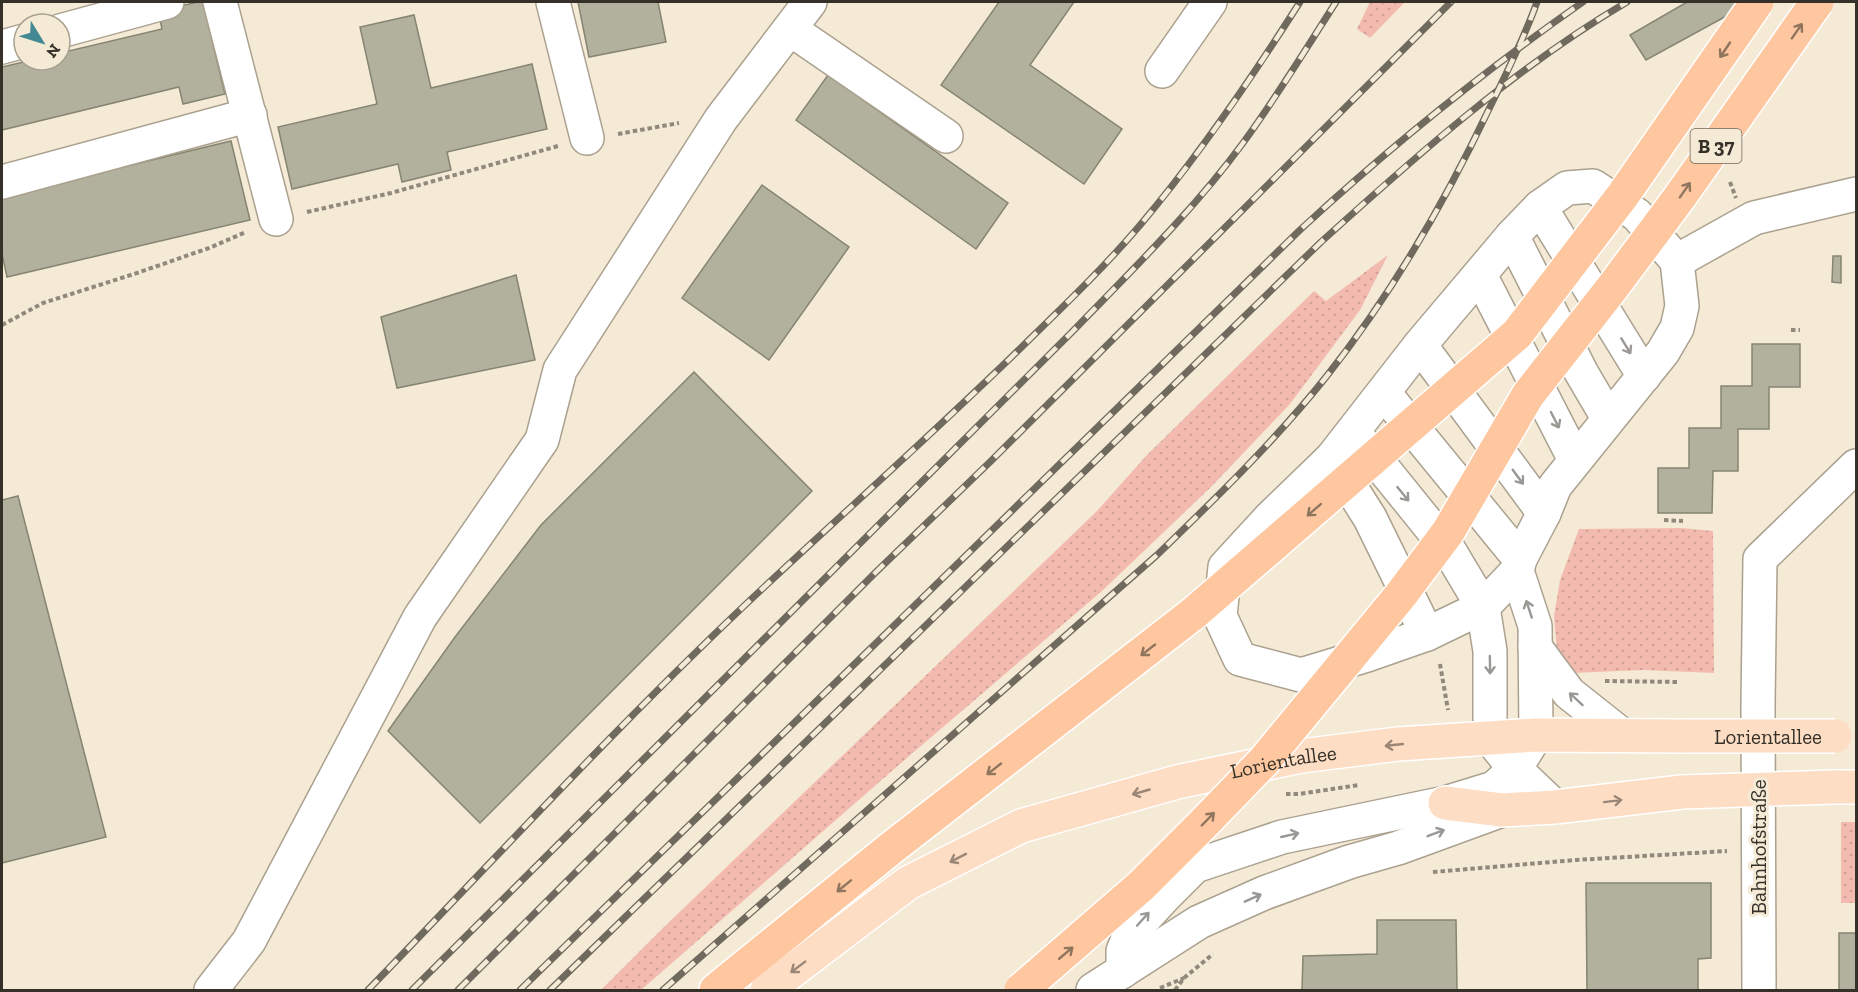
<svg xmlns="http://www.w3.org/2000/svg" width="1858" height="992" viewBox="0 0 1858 992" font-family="'Zilla Slab',serif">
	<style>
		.grass { fill: url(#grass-dots) }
		.building { fill: #b1b19d; stroke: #858572; stroke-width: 1.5 }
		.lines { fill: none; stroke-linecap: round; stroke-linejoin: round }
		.minor-casing { stroke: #aba18f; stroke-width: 36 }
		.major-casing { stroke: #fff; stroke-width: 36 }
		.highway-casing { stroke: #fff; stroke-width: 36 }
		.path { stroke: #91897c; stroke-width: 4; stroke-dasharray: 4.5 3; stroke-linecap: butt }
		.minor { stroke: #fff; stroke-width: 33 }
		.major { stroke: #feddc5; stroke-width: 33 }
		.highway { stroke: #fec79f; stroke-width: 33 }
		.rail-casing { stroke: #70695e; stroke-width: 7 }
		.rail { stroke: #f5ead6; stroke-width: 4.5; stroke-dasharray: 14; stroke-linecap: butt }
		.major-bridge-casing { stroke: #fff; stroke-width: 36; stroke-linecap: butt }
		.highway-bridge-casing { stroke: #fff; stroke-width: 36; stroke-linecap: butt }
		.path-bridge { stroke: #91897c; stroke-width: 4; stroke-dasharray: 4.5 3; stroke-linecap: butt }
		.major-bridge { stroke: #feddc5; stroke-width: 33 }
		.highway-bridge { stroke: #fec79f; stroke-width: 33 }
		.oneway { stroke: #8f745e }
		.oneway2 { stroke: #9a9894 }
		.oneway3 { stroke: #9a8777 }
		.labels { text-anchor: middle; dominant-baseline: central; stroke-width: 6; stroke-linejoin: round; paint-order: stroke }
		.shield { fill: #f5ead6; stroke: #6f685d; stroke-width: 1.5 }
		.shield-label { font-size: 20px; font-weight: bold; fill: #353129 }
		.street-label { font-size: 21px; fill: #353129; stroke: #f5ead6 }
	</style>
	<defs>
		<pattern id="grass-dots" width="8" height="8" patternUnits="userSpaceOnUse" patternTransform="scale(1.5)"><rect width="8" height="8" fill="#f3bbaf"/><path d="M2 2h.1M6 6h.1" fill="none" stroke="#d1a197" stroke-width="1.8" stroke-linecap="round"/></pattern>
	</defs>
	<rect width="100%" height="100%" fill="#f5ead6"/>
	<g class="grass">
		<path d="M1370,2H1405L1370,38L1357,29Z"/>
		<path d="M1388,255L1360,310L1290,404L1211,487L1102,591L908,757L641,990H601L662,929L1097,511L1146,456L1314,291L1326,301Z"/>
		<path d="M1682,528L1713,531L1714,673L1643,670L1573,673L1557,650L1554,616L1560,580L1579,529Z"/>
		<rect x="1841" y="822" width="15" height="81"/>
	</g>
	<g class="building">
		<path d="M198,2H203L225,94L183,104L179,87L2,130V67L32,60H60V53L162,29L158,11Z"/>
		<path d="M578,2H658L666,42L589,57Z"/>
		<path d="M999,2H1074L1030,65L1122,129L1084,184L941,85Z"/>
		<path d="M1687,2H1752L1646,60L1630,35Z"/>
		<path d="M414,15L431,88L532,64L547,129L447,152L451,170L402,182L398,164L292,189L278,127L377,104L360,27Z"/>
		<path d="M828,75L1008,203L976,249L796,120Z"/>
		<path d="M231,141L250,220L7,277L2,254V196Z"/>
		<path d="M762,185L849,247L769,360L682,298Z"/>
		<path d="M1833,256H1841V283L1832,282Z"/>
		<path d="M516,275L535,360L397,388L381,317Z"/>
		<path d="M1752,344H1800V387H1769V429H1738V471H1713L1712,513H1658V468H1689V428H1721V386H1752Z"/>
		<path d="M694,372L812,491L480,823L388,731L455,637L541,525Z"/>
		<path d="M18,496L106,837L2,863V500Z"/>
		<path d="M1586,883H1711V958L1698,959V990H1587Z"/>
		<path d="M1377,920H1456L1457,990H1302L1303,956L1377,954Z"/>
		<rect x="1839" y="933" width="17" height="57"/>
	</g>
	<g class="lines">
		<g class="minor-casing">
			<g id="minor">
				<path d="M220,2L276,219"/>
				<path d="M553,2L587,138"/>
				<path d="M790,29L946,136"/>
				<path d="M60,31L167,2"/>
				<path d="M2,47L24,41"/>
				<path d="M1162,71L1210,2"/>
				<path d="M2,182L250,115"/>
				<path d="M1593,186L1637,215L1677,261L1682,306L1677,328L1663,352L1555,486L1544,513L1520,559L1517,571L1483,607L1427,634L1367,655L1301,675L1240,659L1220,616L1225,567L1270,518L1332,458L1420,345L1512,236L1540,207L1567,188Z"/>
				<path d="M1540,207L1644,376"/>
				<path d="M1512,236L1581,372L1608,418"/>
				<path d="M1677,261L1754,218L1856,194"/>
				<path d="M1480,275L1575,460"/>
				<path d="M1420,345L1544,513"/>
				<path d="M1384,393L1520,559"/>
				<path d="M1356,435L1449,550L1483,607L1490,651V738L1515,769L1555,807"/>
				<path d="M1332,458L1370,518L1427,634"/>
				<path d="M1535,647L1569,693L1622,735"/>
				<path d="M1123,971V951L1130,934L1164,897L1195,866L1282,837L1445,803L1494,788L1515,769L1536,735L1535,626L1517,571"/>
				<path d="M211,990L249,941L420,617L542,440L560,370L721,119L810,2"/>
				<path d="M1093,990L1199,922L1264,893L1349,862L1398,848L1502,810"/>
				<path d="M1759,990L1758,704L1760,559L1856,466"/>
			</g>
		</g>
		<g class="major-casing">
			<g id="major">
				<path d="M1834,787H1856"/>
				<path d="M1445,803L1502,810L1555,807L1682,792"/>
				<path id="s1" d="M767,990L908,883L1021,826L1177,782L1301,756L1398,744L1536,735L1684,736"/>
			</g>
		</g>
		<g class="highway-casing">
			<path id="highway" d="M716,990L890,849L1194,613"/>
		</g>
		<g class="path">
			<path d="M618,134L679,123"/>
			<path d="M307,212L391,193L558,146"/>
			<path d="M2,325L43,303L137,273L209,248L246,232"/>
			<path d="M1791,330H1800"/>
			<path d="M1664,520L1683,521"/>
			<path d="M1440,664L1448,710"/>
			<path d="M1605,681L1679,682"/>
			<path d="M1286,794H1299L1359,785"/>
			<path d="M1433,872L1576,860L1727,851"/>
			<path d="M1160,988L1184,978"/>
			<path d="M1175,990L1184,978L1213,954"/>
		</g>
		<use href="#minor" class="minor"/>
		<use href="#major" class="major"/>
		<use href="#highway" class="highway"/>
		<g class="rail-casing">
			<g id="rail">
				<path d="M368,990C498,856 625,717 761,590C853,504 947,421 1036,333C1072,298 1109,262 1141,224C1200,154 1251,79 1300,2"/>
				<path d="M412,990L1072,332C1131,271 1193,211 1243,143C1276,98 1306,49 1336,2"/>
				<path d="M458,990L876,572L991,461L1451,2"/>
				<path d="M520,990L1301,229C1390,147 1484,71 1583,2"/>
				<path d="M550,990L1321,242C1416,156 1516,67 1627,2"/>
				<path d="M663,990L1157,555C1216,498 1275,441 1326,377C1391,295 1444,204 1489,109C1506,74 1524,39 1537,2"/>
			</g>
		</g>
		<use href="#rail" class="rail"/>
		<g class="major-bridge-casing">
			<g id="major-bridge">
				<path id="s2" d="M1684,736H1835"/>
				<path d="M1682,792L1834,787"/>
			</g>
		</g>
		<g class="highway-bridge-casing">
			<g id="highway-bridge">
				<path d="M1194,613L1517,334L1623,195L1757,2"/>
				<path d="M1021,990L1141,886L1203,824L1264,761L1400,596L1448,532L1528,395L1612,288L1679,198L1817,2"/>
			</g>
		</g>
		<path class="path-bridge" d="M1730,182L1736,198"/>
		<use href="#major-bridge" class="major-bridge"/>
		<use href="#highway-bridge" class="highway-bridge"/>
	</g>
	<defs><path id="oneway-shaft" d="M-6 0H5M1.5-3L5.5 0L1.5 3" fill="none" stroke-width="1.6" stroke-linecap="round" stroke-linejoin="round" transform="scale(1.5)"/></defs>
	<g class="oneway">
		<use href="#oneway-shaft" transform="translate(1797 31) rotate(-55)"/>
		<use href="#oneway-shaft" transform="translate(1725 50) rotate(124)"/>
		<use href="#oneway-shaft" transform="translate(1685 190) rotate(-55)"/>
		<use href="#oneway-shaft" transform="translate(1314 510) rotate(139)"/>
		<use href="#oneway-shaft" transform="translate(1148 650) rotate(142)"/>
		<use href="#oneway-shaft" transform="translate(994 769) rotate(142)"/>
		<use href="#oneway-shaft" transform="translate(1208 819) rotate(-46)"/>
		<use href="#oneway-shaft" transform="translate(844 886) rotate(141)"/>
		<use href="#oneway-shaft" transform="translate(1066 953) rotate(-40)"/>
	</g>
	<g class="oneway2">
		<use href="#oneway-shaft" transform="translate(1626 346) rotate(59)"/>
		<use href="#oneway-shaft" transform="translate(1555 420) rotate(63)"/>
		<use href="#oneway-shaft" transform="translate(1518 477) rotate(54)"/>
		<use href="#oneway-shaft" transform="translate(1403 494) rotate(51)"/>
		<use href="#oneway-shaft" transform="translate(1529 609) rotate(-108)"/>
		<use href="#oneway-shaft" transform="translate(1490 665) rotate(89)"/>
		<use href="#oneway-shaft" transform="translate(1576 699) rotate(-137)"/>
		<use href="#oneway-shaft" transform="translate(1436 833) rotate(-21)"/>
		<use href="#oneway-shaft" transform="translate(1290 835) rotate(-13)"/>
		<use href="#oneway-shaft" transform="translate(1253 898) rotate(-24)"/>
		<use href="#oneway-shaft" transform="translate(1143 919) rotate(-48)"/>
	</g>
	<g class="oneway3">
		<use href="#oneway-shaft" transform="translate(1394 745) rotate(174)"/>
		<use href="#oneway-shaft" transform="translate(1141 792) rotate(164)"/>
		<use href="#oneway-shaft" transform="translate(1613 801) rotate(-7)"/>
		<use href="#oneway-shaft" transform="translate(958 858) rotate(153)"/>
		<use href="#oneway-shaft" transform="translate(798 967) rotate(143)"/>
	</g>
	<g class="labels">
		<rect class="shield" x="1690.5" y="129" width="51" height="34" rx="4.5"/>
		<g class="shield-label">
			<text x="1716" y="146">B 37</text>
		</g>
		<g class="street-label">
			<text stroke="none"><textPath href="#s2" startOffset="84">Lorientallee</textPath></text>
			<text stroke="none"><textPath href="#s1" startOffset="574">Lorientallee</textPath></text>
			<text transform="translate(1758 847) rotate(-90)">Bahnhofstraße</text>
		</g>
	</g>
	<rect width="1858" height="992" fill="none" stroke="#353129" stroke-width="6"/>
	<g transform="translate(42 42) rotate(128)"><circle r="28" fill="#f5ead6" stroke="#a8a091" stroke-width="1.5"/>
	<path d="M0-4.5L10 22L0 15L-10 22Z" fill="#438994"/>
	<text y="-9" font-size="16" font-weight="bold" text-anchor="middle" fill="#353129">N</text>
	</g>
</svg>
